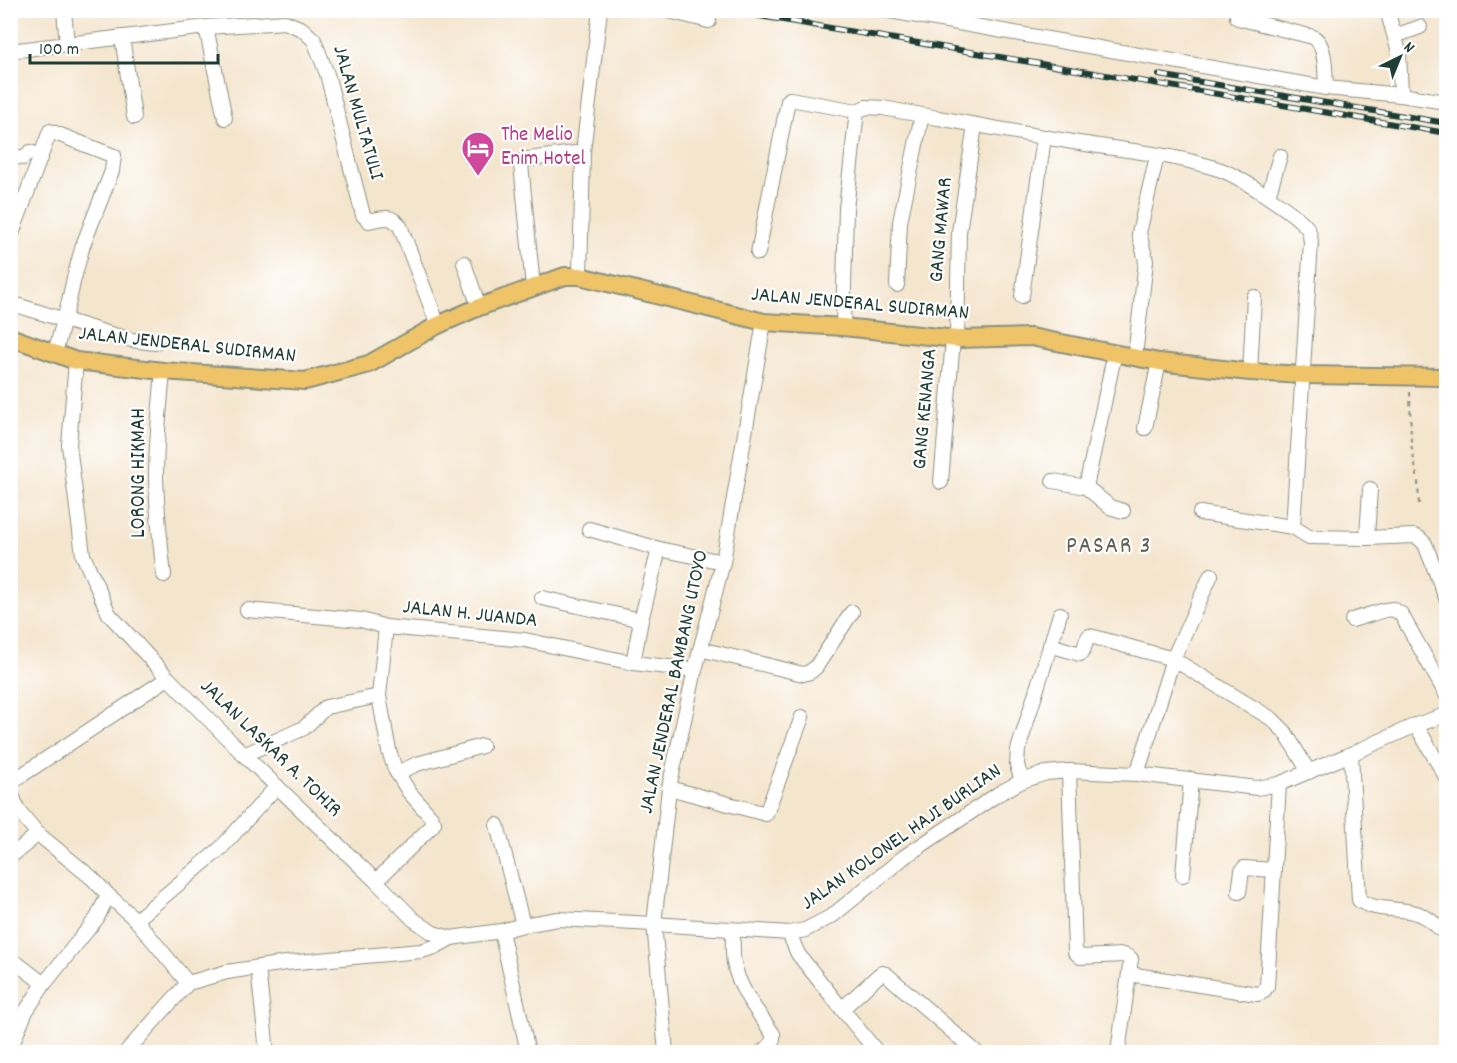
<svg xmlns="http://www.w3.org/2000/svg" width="1457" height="1063" viewBox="0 0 1457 1063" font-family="Dekko,sans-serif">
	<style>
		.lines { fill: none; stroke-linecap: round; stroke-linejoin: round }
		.minor-casing { stroke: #8a9180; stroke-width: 16 }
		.major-casing { stroke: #8a9180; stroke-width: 20 }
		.path { stroke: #8a9180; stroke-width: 2; stroke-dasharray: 4.5 4.5; stroke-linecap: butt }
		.minor { stroke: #fff; stroke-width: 14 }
		.major { stroke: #efc469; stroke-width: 16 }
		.rail-casing { stroke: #1f3d34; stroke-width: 6 }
		.rail { stroke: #fff; stroke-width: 4; stroke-dasharray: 11; stroke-linecap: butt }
		.labels { text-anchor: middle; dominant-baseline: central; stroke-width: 4.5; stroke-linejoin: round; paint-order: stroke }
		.street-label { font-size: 21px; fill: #1f3d34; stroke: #fff }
		.hotel-label { font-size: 21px; fill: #b23c85; stroke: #fff; text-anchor: start }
		.quarter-label { font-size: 24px; letter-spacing: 1.5px; fill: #636255; stroke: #fff }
	</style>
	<rect width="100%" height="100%" fill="#fff"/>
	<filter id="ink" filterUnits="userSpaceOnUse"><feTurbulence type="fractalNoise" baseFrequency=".0167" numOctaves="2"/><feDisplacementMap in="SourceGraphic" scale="12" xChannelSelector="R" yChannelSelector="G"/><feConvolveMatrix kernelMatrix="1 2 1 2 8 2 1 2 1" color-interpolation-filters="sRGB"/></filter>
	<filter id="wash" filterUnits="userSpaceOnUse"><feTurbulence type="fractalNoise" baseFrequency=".008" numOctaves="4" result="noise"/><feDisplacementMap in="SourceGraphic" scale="24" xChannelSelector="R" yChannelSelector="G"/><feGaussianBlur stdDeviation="1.35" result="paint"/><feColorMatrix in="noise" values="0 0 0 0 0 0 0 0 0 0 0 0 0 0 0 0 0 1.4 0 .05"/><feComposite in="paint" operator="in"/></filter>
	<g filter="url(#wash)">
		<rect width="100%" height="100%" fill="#f4e5cd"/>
	</g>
	<g filter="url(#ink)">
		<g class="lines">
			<g class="minor-casing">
				<g id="minor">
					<path d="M64,10L67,44"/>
					<path d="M665,10L709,21"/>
					<path d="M884,10L1326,88L1401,95L1446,102"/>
					<path d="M1238,10L1237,17L1238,18L1313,37C1327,44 1325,74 1326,88"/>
					<path d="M1387,10L1399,52L1401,95"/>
					<path d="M206,27L225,118"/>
					<path d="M1395,36L1420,27"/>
					<path d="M122,37L134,117"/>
					<path d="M10,51L206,27L285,22L302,29L314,40L327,74L363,215L369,221C382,218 391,214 400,226L438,325"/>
					<path d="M10,155L23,158L30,152L41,156"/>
					<path d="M1268,196L1280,156"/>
					<path d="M10,239L50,131L114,156L112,171L83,245L74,278L68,305L55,353"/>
					<path d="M758,253L788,101L790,99L857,111"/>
					<path d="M464,263L479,307"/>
					<path d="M580,276L583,152L600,10"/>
					<path d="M897,285L900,222L922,115"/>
					<path d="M533,287L521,164L522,161L528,159L583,152"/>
					<path d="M1022,296L1044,137"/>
					<path d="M10,303L103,332L132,340L155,343"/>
					<path d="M843,327L846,209L857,111L866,107L883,108C950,120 1018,133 1086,144C1130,151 1178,155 1221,170C1238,176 1298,214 1308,229C1310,233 1310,237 1311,242L1293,527"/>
					<path d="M957,339L959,232L975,125"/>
					<path d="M1135,356L1146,261L1139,233L1157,156"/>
					<path d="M76,361L69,445L83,555L109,614L168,678L244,755L376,881L413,919L433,933L451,938L501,931L523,925L558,919L654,924L789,933L805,930L832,916L904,857L998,794L1022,781L1046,773L1069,771L1137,774L1257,788L1279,784L1351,754L1416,725L1446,715"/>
					<path d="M163,371C160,406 156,442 156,477C157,510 160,542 164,575"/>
					<path d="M1250,372L1254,297"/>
					<path d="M1145,428L1159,362"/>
					<path d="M1053,481L1086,487L1115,352"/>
					<path d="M941,482L953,339"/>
					<path d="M1086,487L1110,507L1123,511"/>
					<path d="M1200,513L1293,527L1309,537L1367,538L1414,536L1419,538L1425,544L1446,598"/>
					<path d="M589,529L659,549L723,562"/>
					<path d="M1367,538L1370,489"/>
					<path d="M542,598L641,620"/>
					<path d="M247,610L361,620L386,627L525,640L633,663L695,670"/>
					<path d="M1352,620L1385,610L1393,609L1401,614L1446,694"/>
					<path d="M1050,645L1080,654C1086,650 1084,642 1089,636L1094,637L1173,659L1272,719L1285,732L1309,772"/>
					<path d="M700,649L803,674L810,672L816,667L852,612"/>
					<path d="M633,663L641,620L659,549"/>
					<path d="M1416,725L1446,777"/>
					<path d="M1351,754L1359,900C1374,912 1402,907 1419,914C1430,918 1438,927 1446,934"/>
					<path d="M244,755L304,728L326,707L379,696"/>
					<path d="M1069,771L1075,952L1081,957L1123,955L1129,957L1131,959L1118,1052"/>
					<path d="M397,773L417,764L482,746"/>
					<path d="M1137,774L1173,659L1211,575"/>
					<path d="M1022,781L1017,765L1018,750L1060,614"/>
					<path d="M10,783L168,678"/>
					<path d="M669,788L766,814L802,717"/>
					<path d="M10,790L18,810L38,834L92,878L108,895L97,918L44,984L26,1011L10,1049"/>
					<path d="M497,825L523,925"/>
					<path d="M10,857L38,834"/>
					<path d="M1183,875L1191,779"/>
					<path d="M376,881L432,826L434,823L431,817L409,792L395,769L389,751L379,696L386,627"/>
					<path d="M1239,892L1242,871L1244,868L1274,870"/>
					<path d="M108,895L136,920L188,983"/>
					<path d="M136,920L221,848L277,786"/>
					<path d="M733,930C733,941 732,953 734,963C739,990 758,1012 773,1034C774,1043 769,1047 762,1052"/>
					<path d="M501,931L528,1052"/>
					<path d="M789,933L798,954L842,1009L879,975L882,973L886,974L976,1052"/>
					<path d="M18,964L44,984"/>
					<path d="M258,968L267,1052"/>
					<path d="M1129,974L1257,994C1263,993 1264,991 1267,986L1279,784"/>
					<path d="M842,1009L877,1052"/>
					<path d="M126,1052L188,983L227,972L286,963L421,951L435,947L451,938"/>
					<path d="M666,1052L654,924L669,788L695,670L723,562L764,322"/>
				</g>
			</g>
			<g class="major-casing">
				<path id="major" d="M10,337L76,361L163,371L305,381L369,364L438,325L479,307L565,276H580L764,322L843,327L957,339L1031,337L1159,362L1250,372L1303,375L1446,377"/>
			</g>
			<path class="path" d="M1410,392L1411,443L1418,482L1419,505"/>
			<use href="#minor" class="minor"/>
			<use href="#major" class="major"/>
			<g class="rail-casing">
				<g id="rail">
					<path d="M725,10L1446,133"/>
					<path d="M1159,75L1446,123"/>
				</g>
			</g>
			<use href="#rail" class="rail"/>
		</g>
	</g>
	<defs>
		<g id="hotel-pin" transform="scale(1.725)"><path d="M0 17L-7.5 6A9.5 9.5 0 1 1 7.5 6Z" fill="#d1479c" stroke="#fff"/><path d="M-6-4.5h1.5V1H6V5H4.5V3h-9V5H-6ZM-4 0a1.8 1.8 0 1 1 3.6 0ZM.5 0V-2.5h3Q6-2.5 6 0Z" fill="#fff"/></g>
	</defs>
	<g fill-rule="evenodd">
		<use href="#hotel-pin" x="478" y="148"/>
	</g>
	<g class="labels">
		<g class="street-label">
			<text transform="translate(357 113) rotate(74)">JALAN MULTATULI</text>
			<text transform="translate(942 230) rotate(-85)">GANG MAWAR</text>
			<text transform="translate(860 305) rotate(5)">JALAN JENDERAL SUDIRMAN</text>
			<text transform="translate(187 346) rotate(6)">JALAN JENDERAL SUDIRMAN</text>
			<text transform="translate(926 409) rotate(-85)">GANG KENANGA</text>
			<text transform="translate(140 473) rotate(-90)">LORONG HIKMAH</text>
			<text transform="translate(470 615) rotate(6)">JALAN H. JUANDA</text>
			<text transform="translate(675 682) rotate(-78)">JALAN JENDERAL BAMBANG UTOYO</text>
			<text transform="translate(270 749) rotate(44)">JALAN LASKAR A. TOHIR</text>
			<text transform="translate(902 838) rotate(-35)">JALAN KOLONEL HAJI BURLIAN</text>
		</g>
		<g class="hotel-label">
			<text x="501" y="136">The Melio<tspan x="501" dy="24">Enim Hotel</tspan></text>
		</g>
		<g class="quarter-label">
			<text x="1109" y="547">PASAR 3</text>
		</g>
	</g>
	<rect width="1457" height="1063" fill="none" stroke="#fff" stroke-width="36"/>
	<g transform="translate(1400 57) rotate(43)" stroke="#ffffff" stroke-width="4.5" paint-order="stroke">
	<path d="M0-4.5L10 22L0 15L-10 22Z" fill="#1f3d34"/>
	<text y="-9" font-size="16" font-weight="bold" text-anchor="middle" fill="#1f3d34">N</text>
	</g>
	<path d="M30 54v9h188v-9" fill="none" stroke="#1f3d34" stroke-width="3"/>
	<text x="39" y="54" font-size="18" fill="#1f3d34" stroke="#ffffff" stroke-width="4.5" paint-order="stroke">100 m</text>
</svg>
